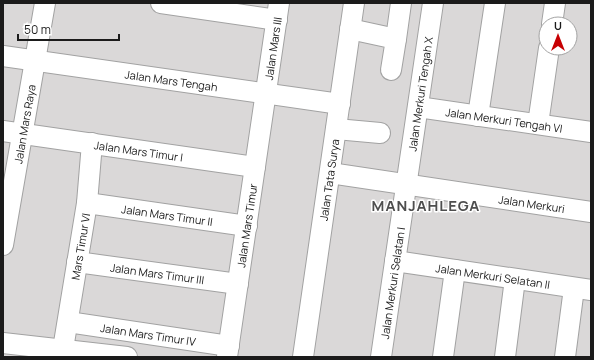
<svg xmlns="http://www.w3.org/2000/svg" width="594" height="360" viewBox="0 0 594 360" font-family="Manrope,sans-serif">
	<style>
		.residential { fill: #dad8d8; fill-rule: evenodd }
		.lines { fill: none; stroke-linecap: round; stroke-linejoin: round }
		.minor-casing { stroke: #a2a2a2; stroke-width: 22 }
		.minor { stroke: #fff; stroke-width: 20 }
		.labels { text-anchor: middle; dominant-baseline: central; stroke-width: 3; stroke-linejoin: round; paint-order: stroke }
		.street-label { font-size: 11px; fill: #1b1b1b; stroke: #fff }
		.district-label { font-size: 15px; font-weight: bold; letter-spacing: 1px; fill: #4e4e4e; stroke: #fff }
	</style>
	<rect width="100%" height="100%" fill="#eee9df"/>
	<path class="residential" d="M3,3H591V357H3ZM546,24H570V48H546Z"/>
	<g class="lines">
		<g class="minor-casing">
			<g id="minor">
				<path d="M161,3L277,20"/>
				<path d="M552,24L555,3"/>
				<path d="M350,29L396,39L391,70"/>
				<path d="M396,39L401,3"/>
				<path id="s1" d="M3,56L340,104"/>
				<path id="s2" d="M418,107L591,132"/>
				<path d="M478,116L495,3"/>
				<path d="M538,124L549,48"/>
				<path d="M336,129L380,133"/>
				<path id="s3" d="M3,131L255,167"/>
				<path id="s4" d="M330,173L591,212"/>
				<path id="s5" d="M87,203L247,226"/>
				<path id="s6" d="M3,245L45,3"/>
				<path id="s7" d="M395,261L591,290"/>
				<path id="s8" d="M77,262L238,284"/>
				<path id="s9" d="M68,322L229,346"/>
				<path d="M3,343L127,357"/>
				<path id="s10" d="M63,349L87,203L92,143"/>
				<path id="s11" d="M227,357L279,3"/>
				<path id="s12" d="M303,357L354,3"/>
				<path id="s13" d="M381,357L433,3"/>
				<path d="M443,357L455,270"/>
				<path d="M505,357L515,279"/>
				<path d="M565,357L574,288"/>
			</g>
		</g>
		<use href="#minor" class="minor"/>
	</g>
	<g class="labels">
		<g class="street-label">
			<text stroke="none"><textPath href="#s11" startOffset="312">Jalan Mars III</textPath></text>
			<text stroke="none"><textPath href="#s1" startOffset="170">Jalan Mars Tengah</textPath></text>
			<text stroke="none"><textPath href="#s13" startOffset="266">Jalan Merkuri Tengah X</textPath></text>
			<text stroke="none"><textPath href="#s2" startOffset="87">Jalan Merkuri Tengah VI</textPath></text>
			<text stroke="none"><textPath href="#s6" startOffset="123">Jalan Mars Raya</textPath></text>
			<text stroke="none"><textPath href="#s3" startOffset="137">Jalan Mars Timur I</textPath></text>
			<text stroke="none"><textPath href="#s12" startOffset="179">Jalan Tata Surya</textPath></text>
			<text stroke="none"><textPath href="#s4" startOffset="204">Jalan Merkuri</textPath></text>
			<text stroke="none"><textPath href="#s5" startOffset="81">Jalan Mars Timur II</textPath></text>
			<text stroke="none"><textPath href="#s11" startOffset="133">Jalan Mars Timur</textPath></text>
			<text stroke="none"><textPath href="#s10" startOffset="104">Mars Timur VI</textPath></text>
			<text stroke="none"><textPath href="#s8" startOffset="81">Jalan Mars Timur III</textPath></text>
			<text stroke="none"><textPath href="#s7" startOffset="99">Jalan Merkuri Selatan II</textPath></text>
			<text stroke="none"><textPath href="#s13" startOffset="75">Jalan Merkuri Selatan I</textPath></text>
			<text stroke="none"><textPath href="#s9" startOffset="81">Jalan Mars Timur IV</textPath></text>
		</g>
		<g class="district-label">
			<text x="426" y="205">MANJAHLEGA</text>
		</g>
	</g>
	<rect width="594" height="360" fill="none" stroke="#1b1b1b" stroke-width="8"/>
	<g transform="translate(558 36)"><circle r="19" fill="#ffffff" stroke="#a4a4a4"/>
	<path d="M0-3L7 15L0 10L-7 15Z" fill="#c70003"/>
	<text y="-6" font-size="11" font-weight="bold" text-anchor="middle" fill="#1b1b1b">U</text>
	</g>
	<path d="M18 34v6h101v-6" fill="none" stroke="#1b1b1b" stroke-width="2"/>
	<text x="24" y="34" font-size="12" fill="#1b1b1b" stroke="#ffffff" stroke-width="3" paint-order="stroke">50 m</text>
</svg>
